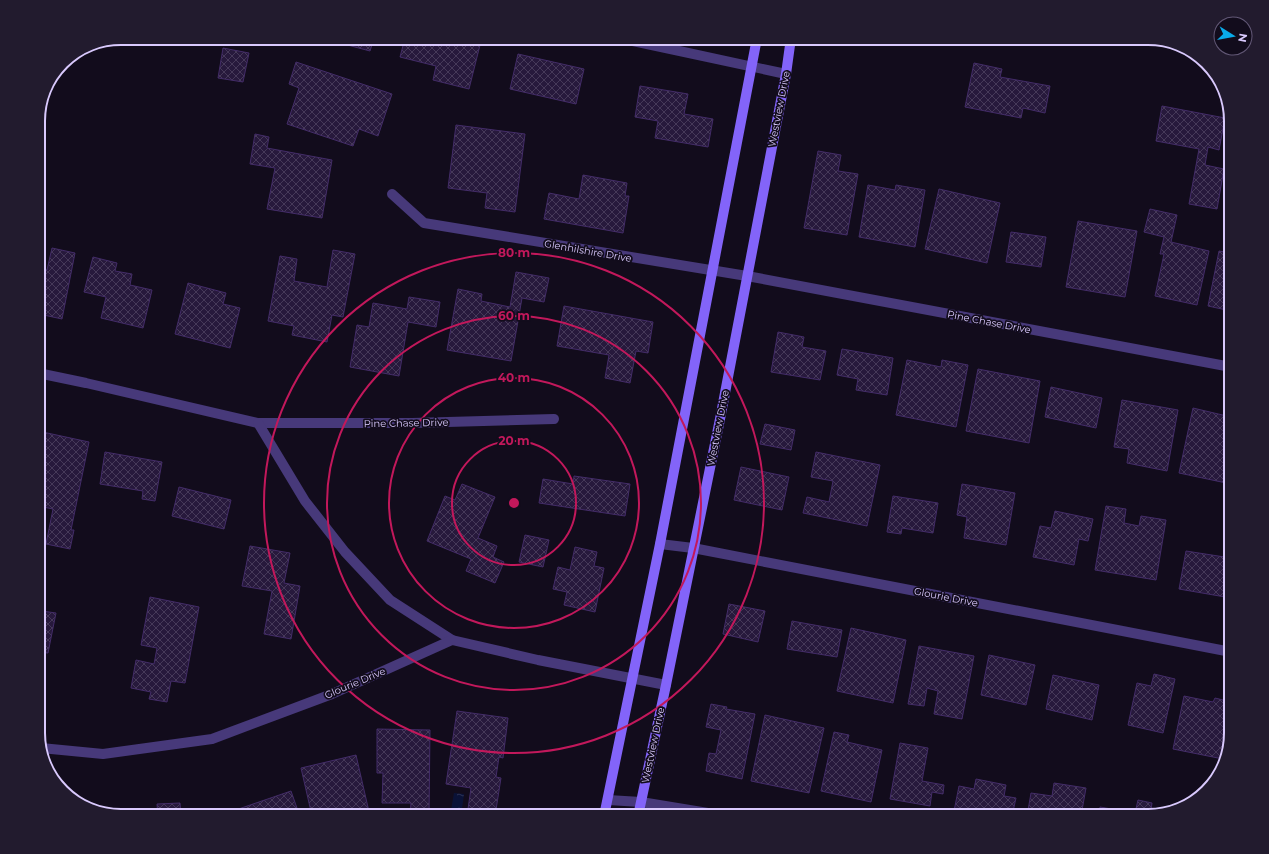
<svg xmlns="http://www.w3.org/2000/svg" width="1269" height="854" viewBox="0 0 1269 854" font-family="Montserrat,sans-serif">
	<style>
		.water { fill: url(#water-ripples) }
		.building { fill: url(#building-cross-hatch); stroke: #432c68 }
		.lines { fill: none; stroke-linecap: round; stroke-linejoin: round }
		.minor { stroke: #47397a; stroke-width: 10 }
		.secondary { stroke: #8364f9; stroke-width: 10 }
		.ring { fill: none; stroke: #c2185b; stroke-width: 2 }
		.labels { text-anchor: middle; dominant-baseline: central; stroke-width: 3.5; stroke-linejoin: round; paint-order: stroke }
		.street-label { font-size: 10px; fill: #d9c9fd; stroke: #120c1c }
		.rim { fill: none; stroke: #d9c9fd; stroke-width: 2 }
		.centre { fill: #c2185b; stroke: #120c1c; stroke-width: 2 }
		.ring-label { font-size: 12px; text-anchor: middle; font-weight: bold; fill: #c2185b; stroke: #120c1c; stroke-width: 3.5; stroke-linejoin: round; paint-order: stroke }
	</style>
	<defs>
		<pattern id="water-ripples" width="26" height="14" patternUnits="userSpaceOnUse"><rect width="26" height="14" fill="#0a1237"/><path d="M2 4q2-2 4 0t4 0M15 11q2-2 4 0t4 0" fill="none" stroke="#2d3355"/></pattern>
		<pattern id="building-cross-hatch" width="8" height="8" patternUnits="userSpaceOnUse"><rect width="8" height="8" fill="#27193c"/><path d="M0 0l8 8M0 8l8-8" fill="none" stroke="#463959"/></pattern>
	</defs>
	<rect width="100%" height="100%" fill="#120c1c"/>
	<path class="water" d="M454,793L464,794L461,816H450Z"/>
	<g class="building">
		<path d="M321,38H374L370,51Z"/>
		<path d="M405,38H457V39L480,45L469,89L433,80L436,66L400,57Z"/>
		<path d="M223,48L249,53L243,82L218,78Z"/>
		<path d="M518,54L584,69L576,104L510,89Z"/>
		<path d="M296,62L392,94L378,136L359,129L353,146L287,124L299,88L289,84Z"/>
		<path d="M974,63L1002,69L1000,77L1050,86L1045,113L1023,108L1021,118L965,107Z"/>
		<path d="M640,86L688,94L684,114L713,119L708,147L655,138L658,121L635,117Z"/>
		<path d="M1162,106L1225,118L1219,150L1208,147L1205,165L1224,169L1217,209L1189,204L1199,149L1156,141Z"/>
		<path d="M456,125L525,134L515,212L485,208L487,193L448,188Z"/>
		<path d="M255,134L269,137L267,148L332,160L322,218L267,209L275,168L250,164Z"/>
		<path d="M818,151L841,155L838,171L858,174L847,235L804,228Z"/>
		<path d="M583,175L627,183L625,196H629L623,233L544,219L549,193L579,199Z"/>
		<path d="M868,185L895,190L896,185L925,190L915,247L859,237Z"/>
		<path d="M939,189L1000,203L987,263L925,249Z"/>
		<path d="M1150,209L1177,215L1171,242L1209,251L1197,305L1155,296L1164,254H1160L1164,237L1144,232Z"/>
		<path d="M1078,221L1137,231L1125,297L1066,287Z"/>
		<path d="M38,228L42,229L38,249Z"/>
		<path d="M1011,232L1046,237L1041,267L1006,262Z"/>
		<path d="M52,248L75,253L62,319L39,314L41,305H38V269L47,270Z"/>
		<path d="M333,250L355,254L343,317L332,315L327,342L292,335L294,326L268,321L280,256L297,259L294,281L327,287Z"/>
		<path d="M1219,251L1231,253V311L1208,306Z"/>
		<path d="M93,257L117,263L115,271L132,274L130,285L152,290L143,328L101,318L106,297L84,292Z"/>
		<path d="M516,272L549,278L544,302L522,298L511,361L447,350L458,289L482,294L481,301L510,307Z"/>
		<path d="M188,283L226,293L223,304L240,308L230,348L175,334Z"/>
		<path d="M409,297L440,302L436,327L408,322L399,376L350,367L357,325L369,327L373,303L407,309Z"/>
		<path d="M564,306L653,322L648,353L636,351L630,383L605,378L609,355L557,346Z"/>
		<path d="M778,332L804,337L802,347L826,351L820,380L771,372Z"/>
		<path d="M842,349L893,358L887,395L856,390L858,379L837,375Z"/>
		<path d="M907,360L941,367L942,360L968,365L956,427L896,415Z"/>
		<path d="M978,369L1040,381L1029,443L966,431Z"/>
		<path d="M1051,387L1102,398L1096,428L1045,417Z"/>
		<path d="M1122,400L1178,410L1167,471L1127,463L1129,449L1114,447Z"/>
		<path d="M1193,408L1231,417V484L1179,473Z"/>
		<path d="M765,424L795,430L791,450L760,444Z"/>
		<path d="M38,431L89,442L71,530H74L70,549L46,544L53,509L38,506Z"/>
		<path d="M105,452L162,462L155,501L142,499L143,491L100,484Z"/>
		<path d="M816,452L880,465L867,526L803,513L807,497L829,502L833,481L811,477Z"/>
		<path d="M741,467L789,477L782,510L734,500Z"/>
		<path d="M574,476L630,484L625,516L539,503L543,479L573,484Z"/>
		<path d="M462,484L495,497L478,538L497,546L493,557L504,562L495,583L466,571L471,559L427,541L445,496L455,500Z"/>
		<path d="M962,484L1015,493L1006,545L964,538L967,517L957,515Z"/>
		<path d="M179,487L231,500L224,529L172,516Z"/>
		<path d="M893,496L938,503L933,533L902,528L901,534L887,532Z"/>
		<path d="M1106,506L1126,509L1124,523L1139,526L1141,516L1166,520L1156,580L1095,570Z"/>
		<path d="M1055,511L1093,519L1088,541L1079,539L1074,565L1033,557L1040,526L1051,528Z"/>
		<path d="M525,535L549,540L543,567L519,562Z"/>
		<path d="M250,546L290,553L284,583L300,586L291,639L264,634L272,591L242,586Z"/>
		<path d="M575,547L597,552L594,566L604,568L595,612L564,605L567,592L553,589L558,567L570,570Z"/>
		<path d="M1186,551L1231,558V598L1179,589Z"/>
		<path d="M38,597L45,598L42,611L56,613L48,653L38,652Z"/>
		<path d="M150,597L199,607L185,683L171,681L167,702L149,699L151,692L131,688L136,660L154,664L157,648L141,645Z"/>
		<path d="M729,604L765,611L758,642L723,634Z"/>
		<path d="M792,621L842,630L837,657L787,649Z"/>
		<path d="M851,628L906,640L893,703L837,691Z"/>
		<path d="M919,646L974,656L962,719L934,714L938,691L927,688L924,706L908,704Z"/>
		<path d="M989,655L1035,665L1026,705L981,695Z"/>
		<path d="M1154,674L1175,679L1163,733L1128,725L1137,683L1151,686Z"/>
		<path d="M1053,675L1099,685L1092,720L1046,709Z"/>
		<path d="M1184,696L1213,702L1215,698L1231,702V733L1223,759L1173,749Z"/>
		<path d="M711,704L727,707L726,709L755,714L742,779L706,771L709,753L716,754L721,730L706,727Z"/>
		<path d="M457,711L508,718L503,758L499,757L496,777L501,778L495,816H467L471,788L446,784Z"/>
		<path d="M765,715L824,728L809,793L751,781Z"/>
		<path d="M377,729L430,730L429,816H410L411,803H382L383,773H377Z"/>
		<path d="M834,732L849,735L847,742L882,750L871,802L821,791Z"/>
		<path d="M900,743L928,748L922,781L944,785L943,794L932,792L930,806L890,799Z"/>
		<path d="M356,755L370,816H312L301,768Z"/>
		<path d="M976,779L1006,785L1004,796L1016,798L1012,816H953L959,786L974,789Z"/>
		<path d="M1054,783L1086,788L1081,816H1027L1031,793L1052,796Z"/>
		<path d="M291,791L298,811L282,816H218Z"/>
		<path d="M1138,800L1152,803L1150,816H1099L1100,807L1135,813Z"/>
		<path d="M180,803L181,816H158L157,804Z"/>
	</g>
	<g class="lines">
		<g class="minor">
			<path d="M619,38L786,74"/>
			<path d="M392,194L424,223L747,276L1231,367"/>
			<path d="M38,373L86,383L258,423H412L554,419"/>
			<path d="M258,423L305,501L345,552L390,600L452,640"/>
			<path d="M660,544L693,548L1231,652"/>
			<path d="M41,748L103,754L212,739L332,694L452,640L538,660L666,685"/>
			<path d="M608,800L641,802L726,816"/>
		</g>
		<g class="secondary">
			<path d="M604,816L660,544L757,38"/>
			<path d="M638,816L666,685L720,419L786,74L791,38"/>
		</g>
	</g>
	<g class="ring">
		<circle cx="514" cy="503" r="62"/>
		<circle cx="514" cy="503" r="125"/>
		<circle cx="514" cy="503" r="187"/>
		<circle cx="514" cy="503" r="250"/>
	</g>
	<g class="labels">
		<g class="street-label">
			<text transform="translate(779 109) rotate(-79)">Westview Drive</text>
			<text transform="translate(588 251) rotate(10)">Glenhilshire Drive</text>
			<text transform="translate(989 322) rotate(11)">Pine Chase Drive</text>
			<text transform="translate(406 423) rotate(-1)">Pine Chase Drive</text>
			<text transform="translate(718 428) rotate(-79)">Westview Drive</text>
			<text transform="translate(946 597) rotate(11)">Glourie Drive</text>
			<text transform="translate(355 683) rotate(-23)">Glourie Drive</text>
			<text transform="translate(653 745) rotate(-78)">Westview Drive</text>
		</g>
	</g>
	<path d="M0 0H1269V854H0ZM121 45H1148A76 76 0 0 1 1224 121V733A76 76 0 0 1 1148 809H121A76 76 0 0 1 45 733V121A76 76 0 0 1 121 45Z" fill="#221b2e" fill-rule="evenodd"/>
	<path class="rim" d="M121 45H1148A76 76 0 0 1 1224 121V733A76 76 0 0 1 1148 809H121A76 76 0 0 1 45 733V121A76 76 0 0 1 121 45Z"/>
	<circle cx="514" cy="503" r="6" class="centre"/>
	<g class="ring-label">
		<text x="514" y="257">80 m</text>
		<text x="514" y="320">60 m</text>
		<text x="514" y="382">40 m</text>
		<text x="514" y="445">20 m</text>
	</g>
	<g transform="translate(1233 36) rotate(101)"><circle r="19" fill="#120c1c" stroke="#625876"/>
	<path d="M0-3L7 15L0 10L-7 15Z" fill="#09aae9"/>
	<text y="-6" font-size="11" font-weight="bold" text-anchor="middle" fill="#d9c9fd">N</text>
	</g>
</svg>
